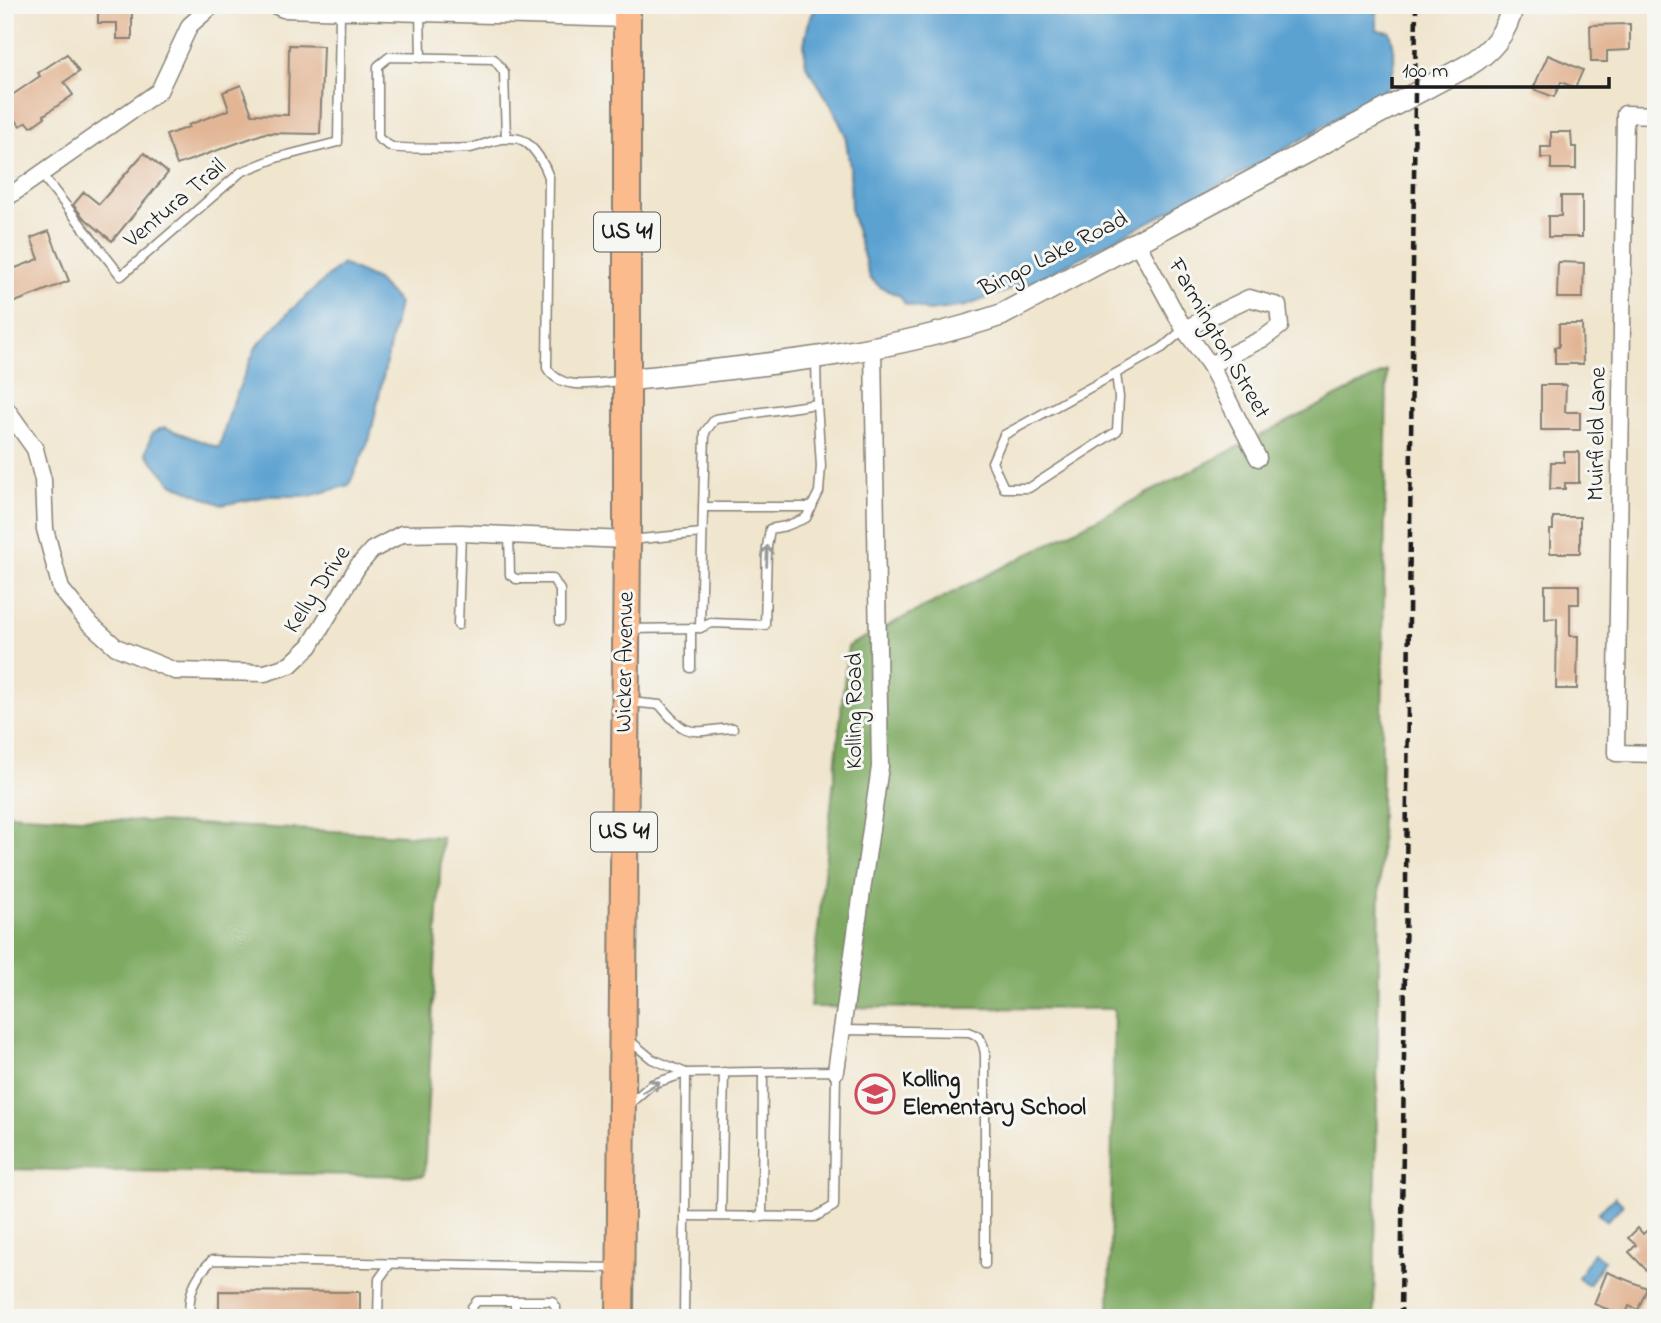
<svg xmlns="http://www.w3.org/2000/svg" width="1661" height="1323" viewBox="0 0 1661 1323" font-family="'Indie Flower',sans-serif">
	<style>
		.green { fill: #9cc36e; stroke: #5c7045; stroke-width: 2 }
		.forest { fill: #7da961; stroke: #4c623e; stroke-width: 2 }
		.water { fill: #5ba2d1; stroke: #3c5f76; stroke-width: 2 }
		.building { fill: #e2b695 }
		.lines { fill: none; stroke-linecap: round; stroke-linejoin: round }
		.service-casing { stroke: #868074; stroke-width: 11 }
		.minor-casing { stroke: #868074; stroke-width: 19 }
		.tertiary-casing { stroke: #868074; stroke-width: 24 }
		.trunk-casing { stroke: #868074; stroke-width: 30 }
		.service { stroke: #fff; stroke-width: 8 }
		.minor { stroke: #fff; stroke-width: 16 }
		.tertiary { stroke: #fff; stroke-width: 21 }
		.trunk { stroke: #fbbb8c; stroke-width: 26 }
		.rail { stroke: #1c1c1c; stroke-width: 4.5; stroke-dasharray: 10 5; stroke-linecap: butt }
		.oneway { stroke: #999 }
		.labels { text-anchor: middle; dominant-baseline: central; stroke-width: 6; stroke-linejoin: round; paint-order: stroke }
		.shield { fill: #f6f6f2; stroke: #5d5d5c; stroke-width: 2 }
		.shield-label { font-size: 23px; font-weight: bold; fill: #1c1c1c }
		.street-label { font-size: 24px; fill: #1c1c1c; stroke: #f6f6f2 }
		.poi-label { font-size: 24px; font-weight: bold; fill: #1c1c1c; stroke: #f6f6f2; text-anchor: start }
	</style>
	<rect width="100%" height="100%" fill="#f6f6f2"/>
	<filter id="ink" filterUnits="userSpaceOnUse"><feTurbulence type="fractalNoise" baseFrequency=".0143" numOctaves="2"/><feDisplacementMap in="SourceGraphic" scale="14" xChannelSelector="R" yChannelSelector="G"/><feConvolveMatrix kernelMatrix="1 2 1 2 8 2 1 2 1" color-interpolation-filters="sRGB"/></filter>
	<filter id="wash" filterUnits="userSpaceOnUse"><feTurbulence type="fractalNoise" baseFrequency=".00686" numOctaves="4" result="noise"/><feDisplacementMap in="SourceGraphic" scale="28" xChannelSelector="R" yChannelSelector="G"/><feGaussianBlur stdDeviation="1.57" result="paint"/><feColorMatrix in="noise" values="0 0 0 0 0 0 0 0 0 0 0 0 0 0 0 0 0 1.4 0 .05"/><feComposite in="paint" operator="in"/></filter>
	<g filter="url(#wash)">
		<rect width="100%" height="100%" fill="#f0e5cd"/>
		<path class="green" d="M436,5H599L592,9Z"/>
		<g class="forest">
			<path d="M1387,371L1374,1318H1109L1114,1009L810,1007L848,646Z"/>
			<path d="M5,814L442,837L424,1176L5,1169Z"/>
		</g>
		<g class="water">
			<path d="M817,5H1377V30L1390,32C1396,50 1396,72 1387,88L1266,161L1041,278L966,306L929,311L905,304L900,296L880,287L870,278L851,212L850,167L845,134L831,105L806,65L804,44L809,21Z"/>
			<path d="M342,264L377,280L399,303L370,438L349,485L310,496H269L222,505L172,484L146,453L152,433L164,427L219,448L232,405L256,347L291,310Z"/>
			<path d="M1615,1197L1623,1205L1606,1221L1598,1213Z"/>
			<path d="M1593,1253L1604,1260L1589,1285L1578,1278Z"/>
		</g>
		<g id="blocks">
			<g class="building">
				<path d="M98,5H132V39H117V23H98Z"/>
				<path d="M1630,24V50L1607,51V62H1591L1590,25Z"/>
				<path d="M289,45L323,46L320,134L265,133L177,165L166,135L189,127L188,125L229,110L223,92L241,85L252,114L288,115Z"/>
				<path d="M67,54L79,72L64,82L73,95L44,115L45,117L31,127L27,122L20,126L16,120L5,127V100L40,76L38,73Z"/>
				<path d="M1548,55L1583,70L1575,88L1561,82L1554,97L1533,89Z"/>
				<path d="M1551,132H1571L1572,147H1576V169H1551V158H1541V147H1551Z"/>
				<path d="M144,153L168,173L112,241L83,217L73,205L84,192L99,204Z"/>
				<path d="M1561,196H1582V237H1548V216H1561Z"/>
				<path d="M49,231L69,281L5,306V272L39,259L31,238Z"/>
				<path d="M1558,262L1584,263L1583,298H1557Z"/>
				<path d="M1559,324H1582L1583,364H1555V347H1559Z"/>
				<path d="M1541,385H1566L1565,412H1580V430H1541Z"/>
				<path d="M1564,452H1579V483H1565V489H1550L1551,462H1564Z"/>
				<path d="M1553,517H1580V553H1550V530H1553Z"/>
				<path d="M1545,585H1579V604H1570V636H1578L1577,689H1556L1557,618L1545,619Z"/>
				<path d="M1656,1222V1280L1629,1252L1636,1245L1628,1238L1638,1228L1643,1234Z"/>
				<path d="M1607,1272L1647,1288L1638,1310L1629,1306L1625,1316L1594,1304Z"/>
				<path d="M219,1291L360,1292V1318H219Z"/>
			</g>
		</g>
	</g>
	<g filter="url(#ink)">
		<use href="#blocks" fill-opacity="0" stroke="#868074" stroke-width="2"/>
		<g class="lines">
			<g class="service-casing">
				<g id="service">
					<path d="M420,13L421,58"/>
					<path d="M506,139L504,72L494,59L389,57L378,66V138C382,141 388,145 392,147C400,149 460,149 470,148C486,145 509,132 524,141C535,148 545,165 549,177L547,368C562,393 597,382 621,381"/>
					<path d="M42,175L121,276L241,172L276,158L338,142L340,11"/>
					<path d="M1116,374L1119,397L1117,431L1029,488H1004L992,462L1004,435L1162,348L1184,329"/>
					<path d="M703,507H812"/>
					<path d="M509,535L510,575L516,579H553L560,590V621"/>
					<path d="M630,540L702,533"/>
					<path d="M458,625L461,533"/>
					<path d="M691,628V668"/>
					<path d="M700,628L711,623L765,625L767,547L770,529L786,526L806,518L819,492L821,466L817,404"/>
					<path d="M629,629L700,628L705,432L715,419L817,404L816,359"/>
					<path d="M629,702L660,705C688,740 691,731 733,728"/>
					<path d="M842,1030L969,1032C981,1036 983,1042 985,1054V1264"/>
					<path d="M629,1040L652,1059L686,1073"/>
					<path d="M627,1106L652,1084L686,1073L836,1071L834,1206L815,1217L685,1216L686,1073"/>
					<path d="M721,1216L724,1072"/>
					<path d="M762,1217L763,1072"/>
					<path d="M190,1318C187,1294 195,1277 212,1260L617,1268"/>
					<path d="M378,1318L379,1279L390,1264"/>
					<path d="M472,1318V1307L477,1301H552L556,1307V1318"/>
					<path d="M515,1318V1301"/>
					<path d="M684,1318L685,1216"/>
				</g>
			</g>
			<g class="minor-casing">
				<g id="minor">
					<path d="M274,5L283,9L627,19"/>
					<path d="M1656,115L1625,114L1616,753L1656,754"/>
					<path d="M5,199L159,91L190,25L213,5"/>
					<path d="M1137,243L1184,329L1210,365L1258,458"/>
					<path d="M1184,329L1249,298L1278,306L1280,326L1264,338L1210,365"/>
					<path d="M5,407L35,449L43,480L45,529L61,589L88,622L116,647L175,671L265,673L290,665L310,646L358,566L372,550L402,534L461,533L627,540"/>
					<path d="M836,1071L880,767L873,348"/>
				</g>
			</g>
			<g class="tertiary-casing">
				<path id="tertiary" d="M628,380C752,366 882,355 1001,315L1467,66C1492,51 1506,34 1513,5"/>
			</g>
			<g class="trunk-casing">
				<path id="trunk" d="M620,1318L627,540V5"/>
			</g>
			<use href="#service" class="service"/>
			<use href="#minor" class="minor"/>
			<use href="#tertiary" class="tertiary"/>
			<use href="#trunk" class="trunk"/>
			<path class="rail" d="M1401,1318L1416,5"/>
		</g>
		<defs><path id="oneway-shaft" d="M-6 0H5M1.5-3L5.5 0L1.5 3" fill="none" stroke-width="1.6" stroke-linecap="round" stroke-linejoin="round" transform="scale(1.75)"/></defs>
		<g class="oneway">
			<use href="#oneway-shaft" transform="translate(767 556) rotate(-88)"/>
			<use href="#oneway-shaft" transform="translate(651 1087) rotate(-32)"/>
		</g>
	</g>
	<defs>
		<g id="school-ring" transform="scale(2.0125)"><circle r="9.5" fill="#f6f6f2" stroke="#d1495b" stroke-width="1.5"/><path d="M0-5L7-2L0 1L-7-2ZM-4 1L0 2.5L4 1V4Q0 6-4 4Z" fill="#d1495b"/></g>
	</defs>
	<g fill-rule="evenodd">
		<use href="#school-ring" x="875" y="1094"/>
	</g>
	<g class="labels">
		<g class="shield">
			<rect x="594" y="212.5" width="66" height="39" rx="5"/>
			<rect x="591" y="812.5" width="66" height="39" rx="5"/>
		</g>
		<g class="shield-label">
			<text x="627" y="232">US 41</text>
			<text x="624" y="832">US 41</text>
		</g>
		<g class="street-label">
			<text transform="translate(176 204) rotate(-40)">Ventura Trail</text>
			<text transform="translate(1054 255) rotate(-27)">Bingo Lake Road</text>
			<text transform="translate(1218 339) rotate(60)">Farmington Street</text>
			<text transform="translate(1598 434) rotate(-89)">Muirfield Lane</text>
			<text transform="translate(318 590) rotate(-56)">Kelly Drive</text>
			<text transform="translate(626 662) rotate(-89)">Wicker Avenue</text>
			<text transform="translate(855 711) rotate(-90)">Kolling Road</text>
		</g>
		<g class="poi-label">
			<text x="902" y="1080">Kolling<tspan x="902" dy="28">Elementary School</tspan></text>
		</g>
	</g>
	<rect width="1661" height="1323" fill="none" stroke="#f6f6f2" stroke-width="28"/>
	<path d="M1392 77v10h217v-10" fill="none" stroke="#1c1c1c" stroke-width="3.5"/>
	<text x="1402" y="77" font-size="21" fill="#1c1c1c" stroke="#f6f6f2" stroke-width="5" paint-order="stroke">100 m</text>
</svg>
